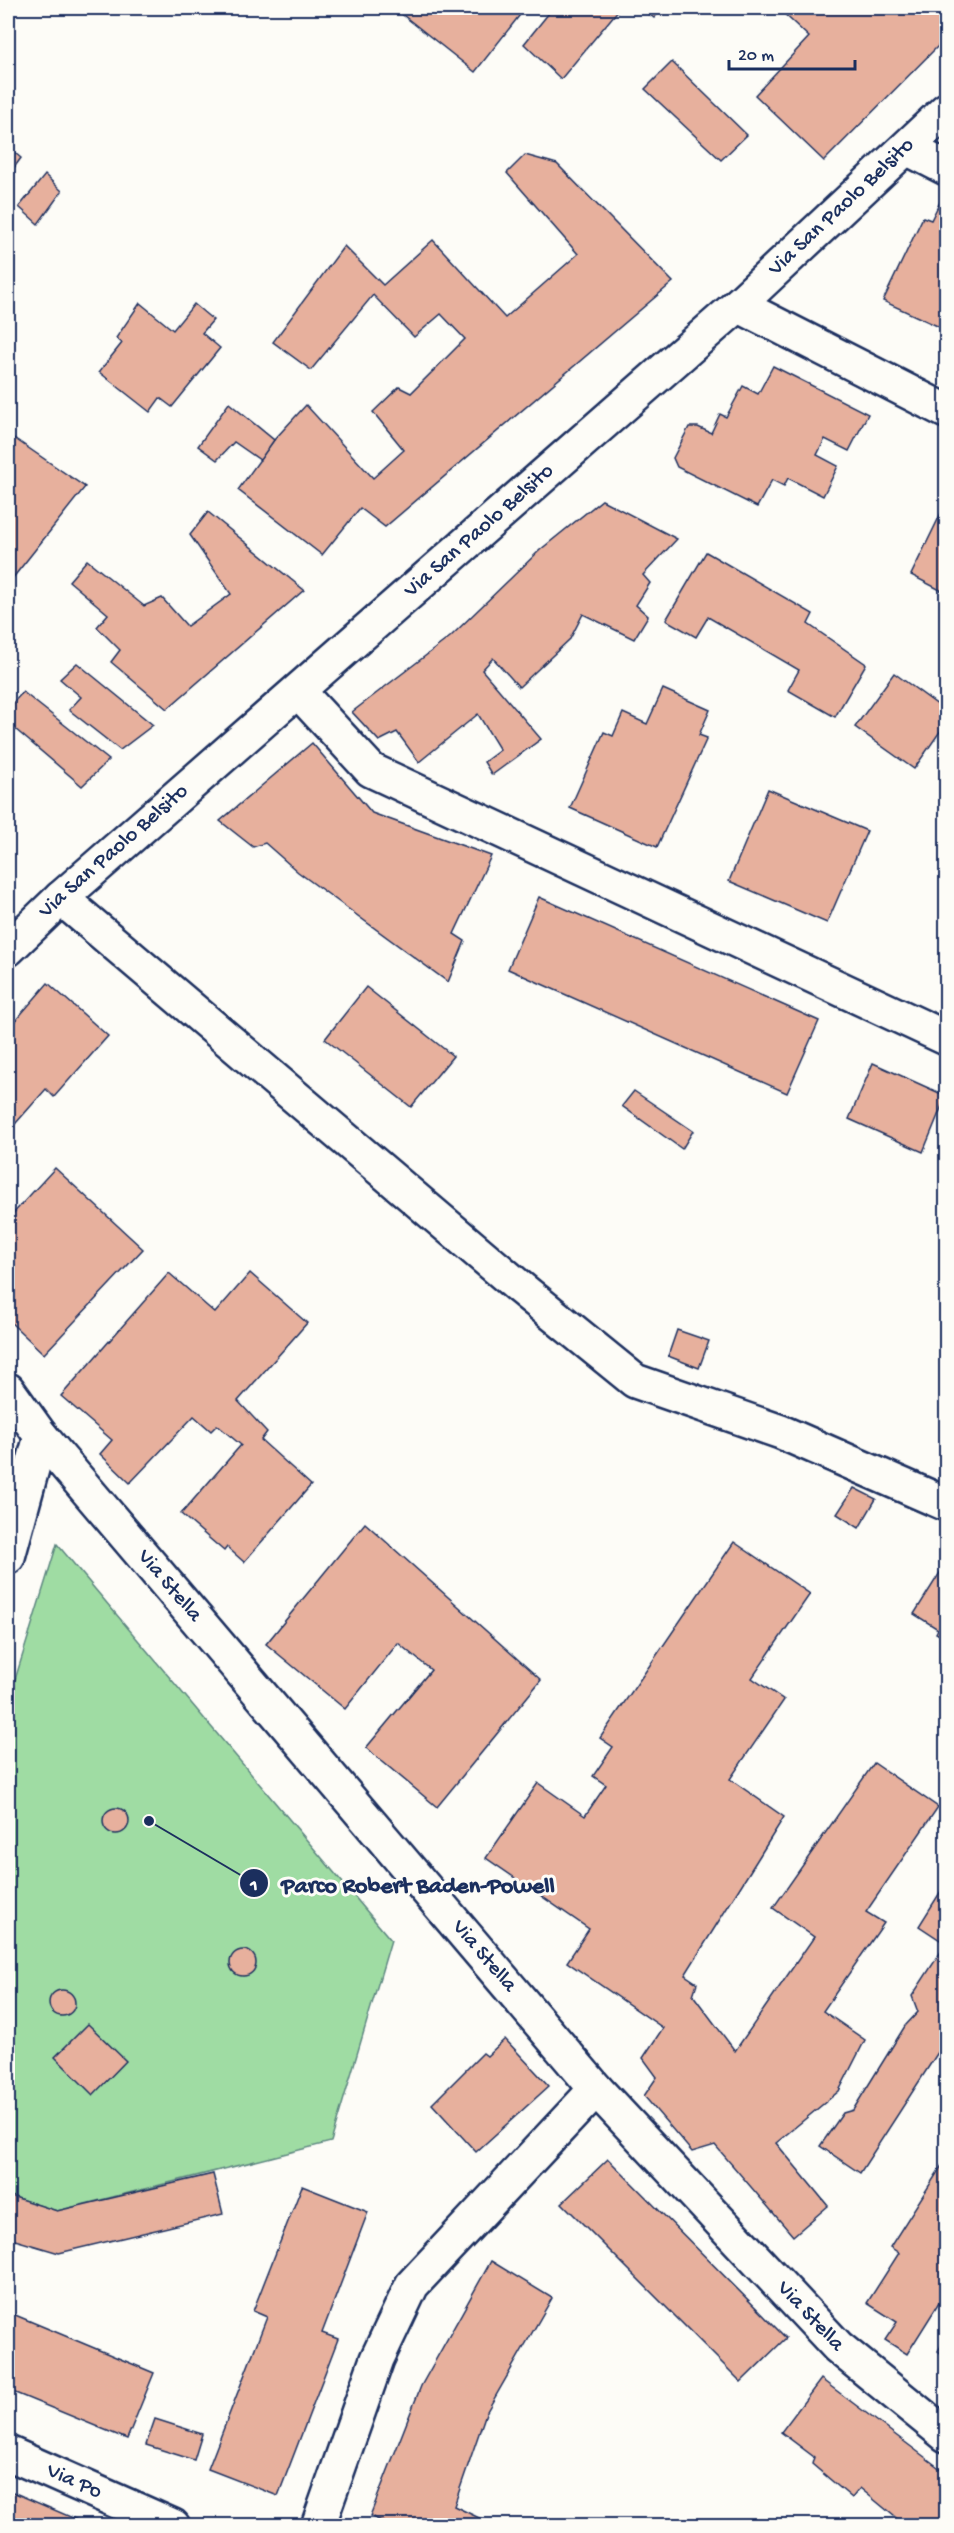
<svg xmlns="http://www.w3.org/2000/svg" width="954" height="2533" viewBox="0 0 954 2533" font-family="'Gochi Hand',sans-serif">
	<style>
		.green { fill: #9fdca3; stroke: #5d8680; stroke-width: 1.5 }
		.building { fill: #e7b09d; stroke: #1b2f5e; stroke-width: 1.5 }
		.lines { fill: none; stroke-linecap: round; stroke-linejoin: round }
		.minor-casing { stroke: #1b2f5e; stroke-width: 38 }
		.tertiary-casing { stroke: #1b2f5e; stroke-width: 38 }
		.secondary-casing { stroke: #1b2f5e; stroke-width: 38 }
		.minor { stroke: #fdfcf7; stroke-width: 33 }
		.tertiary { stroke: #fdfcf7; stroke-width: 33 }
		.secondary { stroke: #fdfcf7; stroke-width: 33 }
		.labels { text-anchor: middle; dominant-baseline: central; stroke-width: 6; stroke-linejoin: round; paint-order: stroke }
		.street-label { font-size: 22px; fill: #1b2f5e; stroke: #fdfcf7 }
		.leader { fill: none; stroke: #1b2f5e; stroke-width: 2 }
		.callout-dot { fill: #1b2f5e; stroke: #fdfcf7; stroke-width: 2 }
		.mark-label { font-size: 18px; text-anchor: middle; font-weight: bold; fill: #fff }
		.callout-label { font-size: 24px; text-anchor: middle; font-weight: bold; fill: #1b2f5e; stroke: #fdfcf7; stroke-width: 6; stroke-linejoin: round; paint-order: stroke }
	</style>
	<rect width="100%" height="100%" fill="#fdfcf7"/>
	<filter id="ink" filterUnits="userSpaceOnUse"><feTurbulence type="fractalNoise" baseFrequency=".0167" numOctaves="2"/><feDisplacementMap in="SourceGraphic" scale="12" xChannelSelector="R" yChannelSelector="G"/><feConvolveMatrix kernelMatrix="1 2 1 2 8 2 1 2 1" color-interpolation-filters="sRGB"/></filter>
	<g filter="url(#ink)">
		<path class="green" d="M57,1544L391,1940L331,2142L57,2211L8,2195V1702Z"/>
		<g class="building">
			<path d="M394,8H518L523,11L475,72Z"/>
			<path d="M553,8H620L561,79L524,44Z"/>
			<path d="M641,8H663L654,18Z"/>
			<path d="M778,8H930L946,23V38L824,161L755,95L809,37Z"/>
			<path d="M672,62L747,135L721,160L645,89Z"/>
			<path d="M8,147L21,158L8,176Z"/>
			<path d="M525,155L557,164L673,282L385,527L360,508L322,555L238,490L274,440L306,405L373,478L404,450L373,412L399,387L411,393L465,339L441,314L414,337L373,295L311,370L273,342L344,246L383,285L433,240L505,318L578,254L507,173Z"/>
			<path d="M45,175L62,191L38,224L19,207Z"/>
			<path d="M941,200L946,203V330L883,301L923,217L931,220Z"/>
			<path d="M140,303L173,330L194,304L213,320L202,333L220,348L172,407L160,398L150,412L99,372L122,343L116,338Z"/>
			<path d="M773,366L868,414L849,451L825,439L817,455L838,466L823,496L788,478L784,486L772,480L757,507L677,467L673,458L689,427H698L711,433L720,414L726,417L743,386L758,394Z"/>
			<path d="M229,403L274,440L260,460L234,442L217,460L198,446Z"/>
			<path d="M8,434L85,487L8,584Z"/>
			<path d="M602,500L677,539L643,575L650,583L636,605L648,616L634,639L583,614L570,639L519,687L493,658L482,670L541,739L492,775L484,762L500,750L478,714L419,762L397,732L379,741L352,712L450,637L540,550Z"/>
			<path d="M946,503V593L911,575Z"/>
			<path d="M208,512L304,590L167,709L111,662L120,650L97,627L108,614L69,581L87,560L144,606L162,598L187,626L231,594L190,535Z"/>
			<path d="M706,552L813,614L808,624L866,664L835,717L788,690L799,670L708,617L696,637L666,620Z"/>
			<path d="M77,663L153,725L120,750L69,710L81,697L60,679Z"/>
			<path d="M894,673L946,711V723L914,769L855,727Z"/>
			<path d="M663,689L710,710L699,735L707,738L657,847L570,808L604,732L613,736L623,713L647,724Z"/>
			<path d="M23,692L109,760L82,786L8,723V708Z"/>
			<path d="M312,743L372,813L491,856L454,934L465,941L448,982L298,872L265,843L253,847L220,821Z"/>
			<path d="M768,789L867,831L827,923L729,881Z"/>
			<path d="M539,897L819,1021L787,1093L508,969Z"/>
			<path d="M48,983L108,1036L54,1097L46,1089L8,1132V1029Z"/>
			<path d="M366,987L453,1056L411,1107L325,1039Z"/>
			<path d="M873,1063L946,1096L923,1152L849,1119Z"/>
			<path d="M634,1091L693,1131L682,1149L622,1106Z"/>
			<path d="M55,1168L143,1249L44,1354L8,1320V1219Z"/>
			<path d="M169,1273L215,1313L250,1273L307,1323L238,1401L267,1432L261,1440L311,1485L244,1562L227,1547L224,1551L181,1514L241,1445L217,1425L211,1431L194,1416L130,1483L100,1454L112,1440L61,1396Z"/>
			<path d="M677,1330L709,1341L699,1368L668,1356Z"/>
			<path d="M854,1488L876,1499L859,1528L837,1514Z"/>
			<path d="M365,1523L541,1680L437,1807L366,1748L431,1670L398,1643L345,1709L266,1644Z"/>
			<path d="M734,1542L810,1594L752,1678L784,1700L730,1779L784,1817L685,1975L697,1983L693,1995L735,2051L814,1937L773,1908L874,1763L938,1807L866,1912L884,1923L823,2011L865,2040L839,2091L776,2143L828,2206L793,2236L715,2145L692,2152L644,2096L657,2077L643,2058L663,2028L567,1962L589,1929L486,1858L538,1783L585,1816L606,1785L593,1776L613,1747L600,1738Z"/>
			<path d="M946,1563V1639L936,1633L938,1629L914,1614Z"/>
			<circle cx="116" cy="1821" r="13"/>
			<path d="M946,1883V2040L860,2173L820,2146L843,2113L853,2110L905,2026L918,2012L912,1996L946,1944L919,1926Z"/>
			<circle cx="243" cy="1963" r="13"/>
			<circle cx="62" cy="2003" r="13"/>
			<path d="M88,2024L126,2061L93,2095L55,2057Z"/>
			<path d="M505,2039L549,2086L476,2152L432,2104L483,2053L487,2056Z"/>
			<path d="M608,2159L786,2338L741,2382L562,2203Z"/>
			<path d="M946,2159V2292L907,2354L885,2340L897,2322L867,2303L899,2253L890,2247Z"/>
			<path d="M213,2174L223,2214L59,2253L8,2238V2195L57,2211Z"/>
			<path d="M302,2186L368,2212L322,2333L338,2339L278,2496L208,2469L267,2317L253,2311Z"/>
			<path d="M491,2261L552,2298L486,2413L454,2506L496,2526H393L370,2516L421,2386Z"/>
			<path d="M8,2312L154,2373L127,2439L8,2390Z"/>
			<path d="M946,2337V2357L938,2351Z"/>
			<path d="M821,2379L946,2473V2526H906L860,2488L852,2498L812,2464L814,2457L781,2432Z"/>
			<path d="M155,2419L202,2434L194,2460L146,2445Z"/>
			<path d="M8,2490L87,2524L86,2526H8Z"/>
		</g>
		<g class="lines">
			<g class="minor-casing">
				<g id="minor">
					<path d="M907,148L946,168"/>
					<path d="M738,305L946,411"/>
					<path d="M298,691L371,770L946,1038"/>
					<path d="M61,898L518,1286L635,1381L781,1432L946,1504"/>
					<path d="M8,1557L41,1436"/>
					<path id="s1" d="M8,2453L173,2526"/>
					<path d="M318,2526L377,2359L412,2285L596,2089"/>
				</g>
			</g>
			<g class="tertiary-casing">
				<g id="tertiary">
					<path id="s2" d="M8,1390L41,1436L596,2089L838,2347L946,2435"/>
				</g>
			</g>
			<g class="secondary-casing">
				<g id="secondary">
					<path id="s3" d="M8,949L61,898L738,305L946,110"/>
				</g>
			</g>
			<use href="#minor" class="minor"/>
			<use href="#tertiary" class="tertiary"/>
			<use href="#secondary" class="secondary"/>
		</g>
	</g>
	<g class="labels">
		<g class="street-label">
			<text stroke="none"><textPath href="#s3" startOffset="1116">Via San Paolo Belsito</textPath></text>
			<text stroke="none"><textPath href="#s3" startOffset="630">Via San Paolo Belsito</textPath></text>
			<text stroke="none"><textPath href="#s3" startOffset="144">Via San Paolo Belsito</textPath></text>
			<text stroke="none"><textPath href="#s2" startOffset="254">Via Stella</textPath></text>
			<text stroke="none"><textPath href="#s2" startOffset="740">Via Stella</textPath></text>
			<text stroke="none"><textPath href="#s2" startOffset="1226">Via Stella</textPath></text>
			<text stroke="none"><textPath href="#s1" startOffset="72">Via Po</textPath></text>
		</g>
	</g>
	<path class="leader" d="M149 1821L254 1883"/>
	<g class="callout-dot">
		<circle cx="149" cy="1821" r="6"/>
		<circle cx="254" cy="1883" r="15"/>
	</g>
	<g class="mark-label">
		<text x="254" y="1890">1</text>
	</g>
	<g class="callout-label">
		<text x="418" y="1892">Parco Robert Baden-Powell</text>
	</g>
	<rect width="954" height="2533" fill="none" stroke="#fdfcf7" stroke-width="30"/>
	<rect x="15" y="15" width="924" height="2503" fill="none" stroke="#1b2f5e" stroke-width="2" filter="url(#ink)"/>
	<path d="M729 60v9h126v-9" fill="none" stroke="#1b2f5e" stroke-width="3"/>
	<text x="738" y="60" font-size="18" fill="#1b2f5e" stroke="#fdfcf7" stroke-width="4.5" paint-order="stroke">20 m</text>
</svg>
